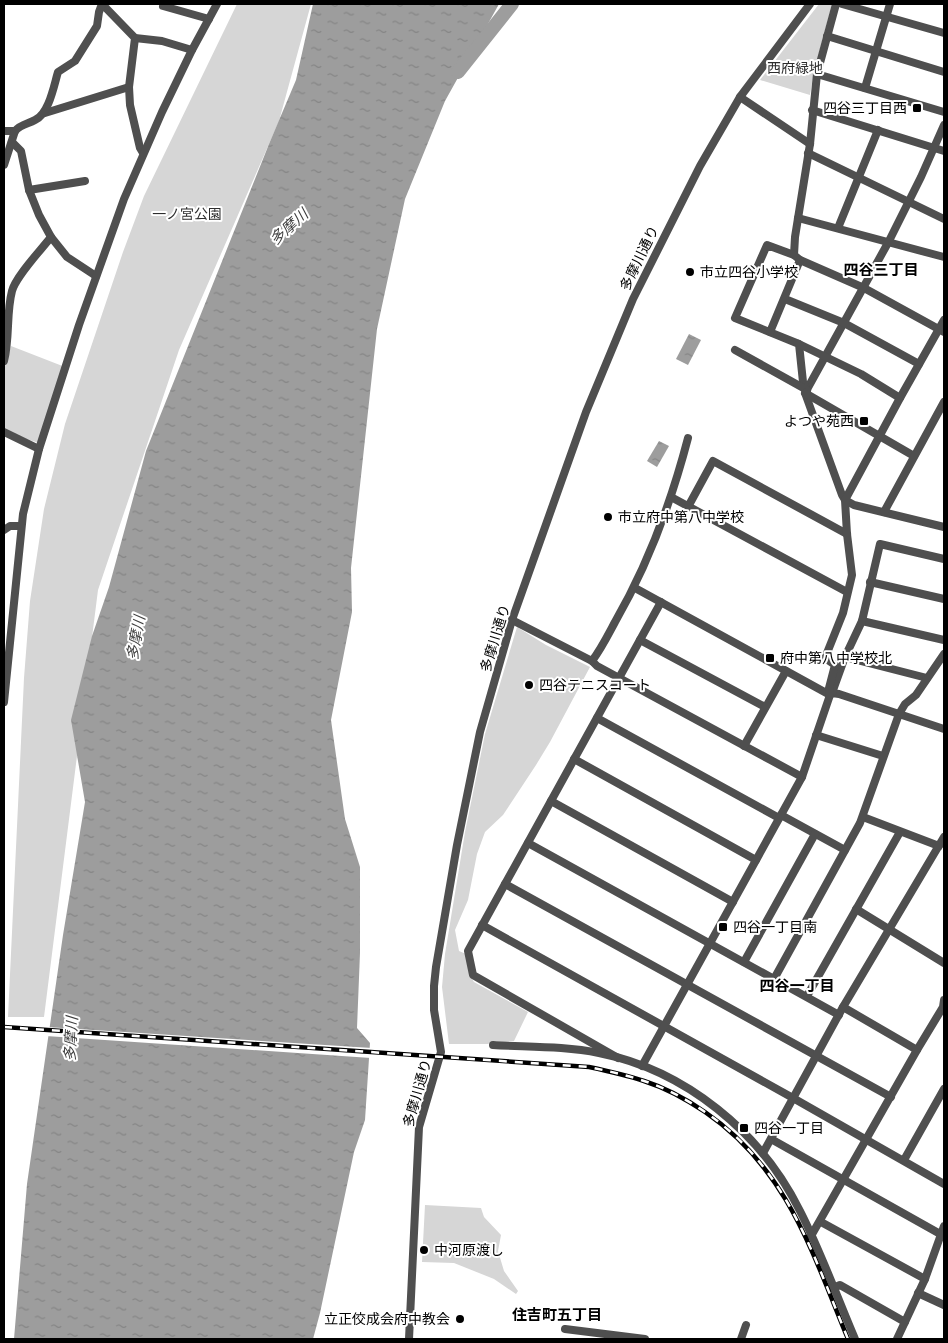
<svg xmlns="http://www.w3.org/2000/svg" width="948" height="1343" viewBox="0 0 948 1343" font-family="Roboto,'Noto Sans JP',sans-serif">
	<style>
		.park { fill: #d6d6d6 }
		.water { fill: url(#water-ripples) }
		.pier { fill: #fff }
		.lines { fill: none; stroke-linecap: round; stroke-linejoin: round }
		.river { stroke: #9d9d9d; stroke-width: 14 }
		.minor { stroke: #4f4f4f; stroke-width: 8 }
		.rail-casing { stroke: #000; stroke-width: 4.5 }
		.rail { stroke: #fff; stroke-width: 2.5; stroke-dasharray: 8; stroke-linecap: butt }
		.poi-dot { fill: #000; stroke: #fff; stroke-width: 2 }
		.labels { text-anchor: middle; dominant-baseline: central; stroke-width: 4; stroke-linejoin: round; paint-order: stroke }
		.park-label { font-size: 14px; fill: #2d2d2d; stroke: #fff }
		.poi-label { font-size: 14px; fill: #000; stroke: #fff; text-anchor: start }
		.street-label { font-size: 14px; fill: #000; stroke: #fff }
		.water-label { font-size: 15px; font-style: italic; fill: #3e3e3e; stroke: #fff }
		.neighbourhood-label { font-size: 15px; font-weight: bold; fill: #000; stroke: #fff }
	</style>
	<defs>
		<pattern id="water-ripples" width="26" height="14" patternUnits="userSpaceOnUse" patternTransform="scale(1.25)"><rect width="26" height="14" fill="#9d9d9d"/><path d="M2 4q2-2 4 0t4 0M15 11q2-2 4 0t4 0" fill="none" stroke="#858585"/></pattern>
	</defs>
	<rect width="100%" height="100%" fill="#fff"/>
	<g class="park">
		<path d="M237,4H311L279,121L179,350L98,590L44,1017H8L24,678L30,601L44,509L65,424L123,252L144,196Z"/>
		<path d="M819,4H832L814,71L810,95L760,80Z"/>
		<path d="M11,346L65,367L39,443L4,432V368Z"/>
		<path d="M517,627L546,645L590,667L550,742L536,765L503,815L485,832L477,854L468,900L455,930L459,951L466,954L470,976L474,982L528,1012L514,1041H494L488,1044H449L442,987L445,954L465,832L485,734Z"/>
		<path d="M425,1205L481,1208L484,1217L501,1235L498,1251L504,1271L518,1291L516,1294L494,1279L454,1263L422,1262Z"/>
	</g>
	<g class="water">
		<path d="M313,4H499L445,101L405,199L377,329L351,568L352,612L331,720L345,819L360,867V953L357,1028L370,1043L365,1120L354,1152L320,1313L313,1339H14L27,1184L63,935L85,802L71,720L92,636L109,587L146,451L269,144L296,80Z"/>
		<path d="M689,334L701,340L688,365L676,359Z"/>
		<path d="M659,441L669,446L657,467L647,461Z"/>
	</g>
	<path class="pier" d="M47,1027L372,1048L371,1058L46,1036Z"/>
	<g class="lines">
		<path class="river" d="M458,72L512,4"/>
		<g class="minor">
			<path d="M836,4L817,74L810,144L795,237L794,255L800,260L864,288L944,332"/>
			<path d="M842,4L944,33"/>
			<path d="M103,5L135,38L129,87L130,105L140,148L143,153"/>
			<path d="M163,6L209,19"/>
			<path d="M827,36L944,72"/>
			<path d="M135,38L162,41L192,50"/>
			<path d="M817,74L944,112"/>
			<path d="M865,88L890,4"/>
			<path d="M740,97L810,144"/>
			<path d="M812,110L944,151"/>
			<path d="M45,113L129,87"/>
			<path d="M944,125L921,177L889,241L805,393L842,495L845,500L854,505L944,527"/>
			<path d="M4,131H15"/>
			<path d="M12,142L21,151L29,190L39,215L51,237L67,257L96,276"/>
			<path d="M808,153L944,219"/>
			<path d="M4,165L15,131C21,124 28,124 35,120C49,114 54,85 58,72L75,61L97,26L99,12L102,4"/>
			<path d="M29,190L85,181"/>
			<path d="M798,218L944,257"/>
			<path d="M838,228L878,130"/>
			<path d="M794,255L767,245L735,318L799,344L803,382L807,390"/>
			<path d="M785,299L844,323L919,364"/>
			<path d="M770,332L800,260"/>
			<path d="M799,344L861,374L900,398"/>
			<path d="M735,350L807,390"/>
			<path d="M4,361C10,338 6,314 12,291C16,276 41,250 51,237"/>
			<path d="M805,393L914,456"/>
			<path d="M4,432L39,449"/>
			<path d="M671,497L847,592"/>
			<path d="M689,505L713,461L847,534"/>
			<path d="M884,512L944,402"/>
			<path d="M4,530L10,526H21"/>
			<path d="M870,582L944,599"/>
			<path d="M635,588L830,695L832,693L839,694L944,729"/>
			<path d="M512,620L592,661L597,666L802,777"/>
			<path d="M862,621L944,640"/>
			<path d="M640,640L765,707"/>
			<path d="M845,657L927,678"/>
			<path d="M592,661C601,649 608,635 615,622C649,563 671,503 688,438"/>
			<path d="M832,693L845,657L862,621L880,544L944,559"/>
			<path d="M4,702L23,514L39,449L79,325L124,199L162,112L192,50L217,4"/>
			<path d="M597,718L779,818"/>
			<path d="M816,735L883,756"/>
			<path d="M744,746L786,671"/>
			<path d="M574,759L756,860"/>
			<path d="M551,801L733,902"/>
			<path d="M781,815L845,850"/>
			<path d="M863,817L939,846"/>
			<path d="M528,843L839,1015"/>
			<path d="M505,884L891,1097"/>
			<path d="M856,909L944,963"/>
			<path d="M482,925L793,1098L944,1184"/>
			<path d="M744,962L815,834"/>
			<path d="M774,979L860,823L899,714L905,704L916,695L944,654"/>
			<path d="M807,996L900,832"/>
			<path d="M493,1045C528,1047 565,1046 599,1053C685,1070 761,1132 800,1211C821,1252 837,1297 855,1339"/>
			<path d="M917,1050L943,1007L944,1000"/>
			<path d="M618,1058L473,975L468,951L661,602"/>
			<path d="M642,1066L802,777L830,695L829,688L835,665L825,658L843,613L852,575L847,534L845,500L900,398L944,320"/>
			<path d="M771,1139L942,1235"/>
			<path d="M763,1153L843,1007L944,837"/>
			<path d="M904,1160L944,1089"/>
			<path d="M821,1222L925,1279"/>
			<path d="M811,1236L917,1050L843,1007"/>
			<path d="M833,1288L840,1285L905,1322"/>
			<path d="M918,1293L944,1305"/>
			<path d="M565,1329L645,1339"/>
			<path d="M409,1339L419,1127L441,1052L434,1010V986L436,967L457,845L480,732L512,620L586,412L633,299L700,166L740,97L810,4"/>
			<path d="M741,1339L746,1325"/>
			<path d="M897,1339L925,1279L944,1226"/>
		</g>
		<g class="rail-casing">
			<path id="rail" d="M4,1027L589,1067C608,1071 626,1075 644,1081C666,1088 686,1099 705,1112C787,1168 812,1252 848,1339"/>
		</g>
		<use href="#rail" class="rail"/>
	</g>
	<g class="poi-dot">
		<rect x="912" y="103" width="10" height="10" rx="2.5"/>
		<circle cx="690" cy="272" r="5"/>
		<rect x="859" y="416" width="10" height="10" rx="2.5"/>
		<circle cx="608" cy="517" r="5"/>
		<rect x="765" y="653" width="10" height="10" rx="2.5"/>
		<circle cx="529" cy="685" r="5"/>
		<rect x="718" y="922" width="10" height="10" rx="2.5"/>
		<rect x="739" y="1123" width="10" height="10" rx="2.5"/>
		<circle cx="424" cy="1250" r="5"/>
		<circle cx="460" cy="1319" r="5"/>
	</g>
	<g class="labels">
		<g class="park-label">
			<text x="795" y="68">西府緑地</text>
			<text x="187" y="214">一ノ宮公園</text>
		</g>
		<g class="poi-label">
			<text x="907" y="108" text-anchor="end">四谷三丁目西</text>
			<text x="700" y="272">市立四谷小学校</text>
			<text x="854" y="421" text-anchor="end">よつや苑西</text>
			<text x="618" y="517">市立府中第八中学校</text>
			<text x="780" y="658">府中第八中学校北</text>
			<text x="539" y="685">四谷テニスコート</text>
			<text x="733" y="927">四谷一丁目南</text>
			<text x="754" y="1128">四谷一丁目</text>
			<text x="434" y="1250">中河原渡し</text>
			<text x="450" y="1319" text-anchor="end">立正佼成会府中教会</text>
		</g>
		<g class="street-label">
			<text transform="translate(639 258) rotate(-64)">多摩川通り</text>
			<text transform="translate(495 638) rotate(-73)">多摩川通り</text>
			<text transform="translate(417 1093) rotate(-74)">多摩川通り</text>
		</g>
		<g class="water-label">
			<text transform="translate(289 227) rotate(-42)">多摩川</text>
			<text transform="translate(136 638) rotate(-80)">多摩川</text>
			<text transform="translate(71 1039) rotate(-87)">多摩川</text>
		</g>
		<g class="neighbourhood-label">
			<text x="881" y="270">四谷三丁目</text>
			<text x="797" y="986">四谷一丁目</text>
			<text x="557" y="1315">住吉町五丁目</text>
		</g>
	</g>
	<rect width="948" height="1343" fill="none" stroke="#000000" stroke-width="10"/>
</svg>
